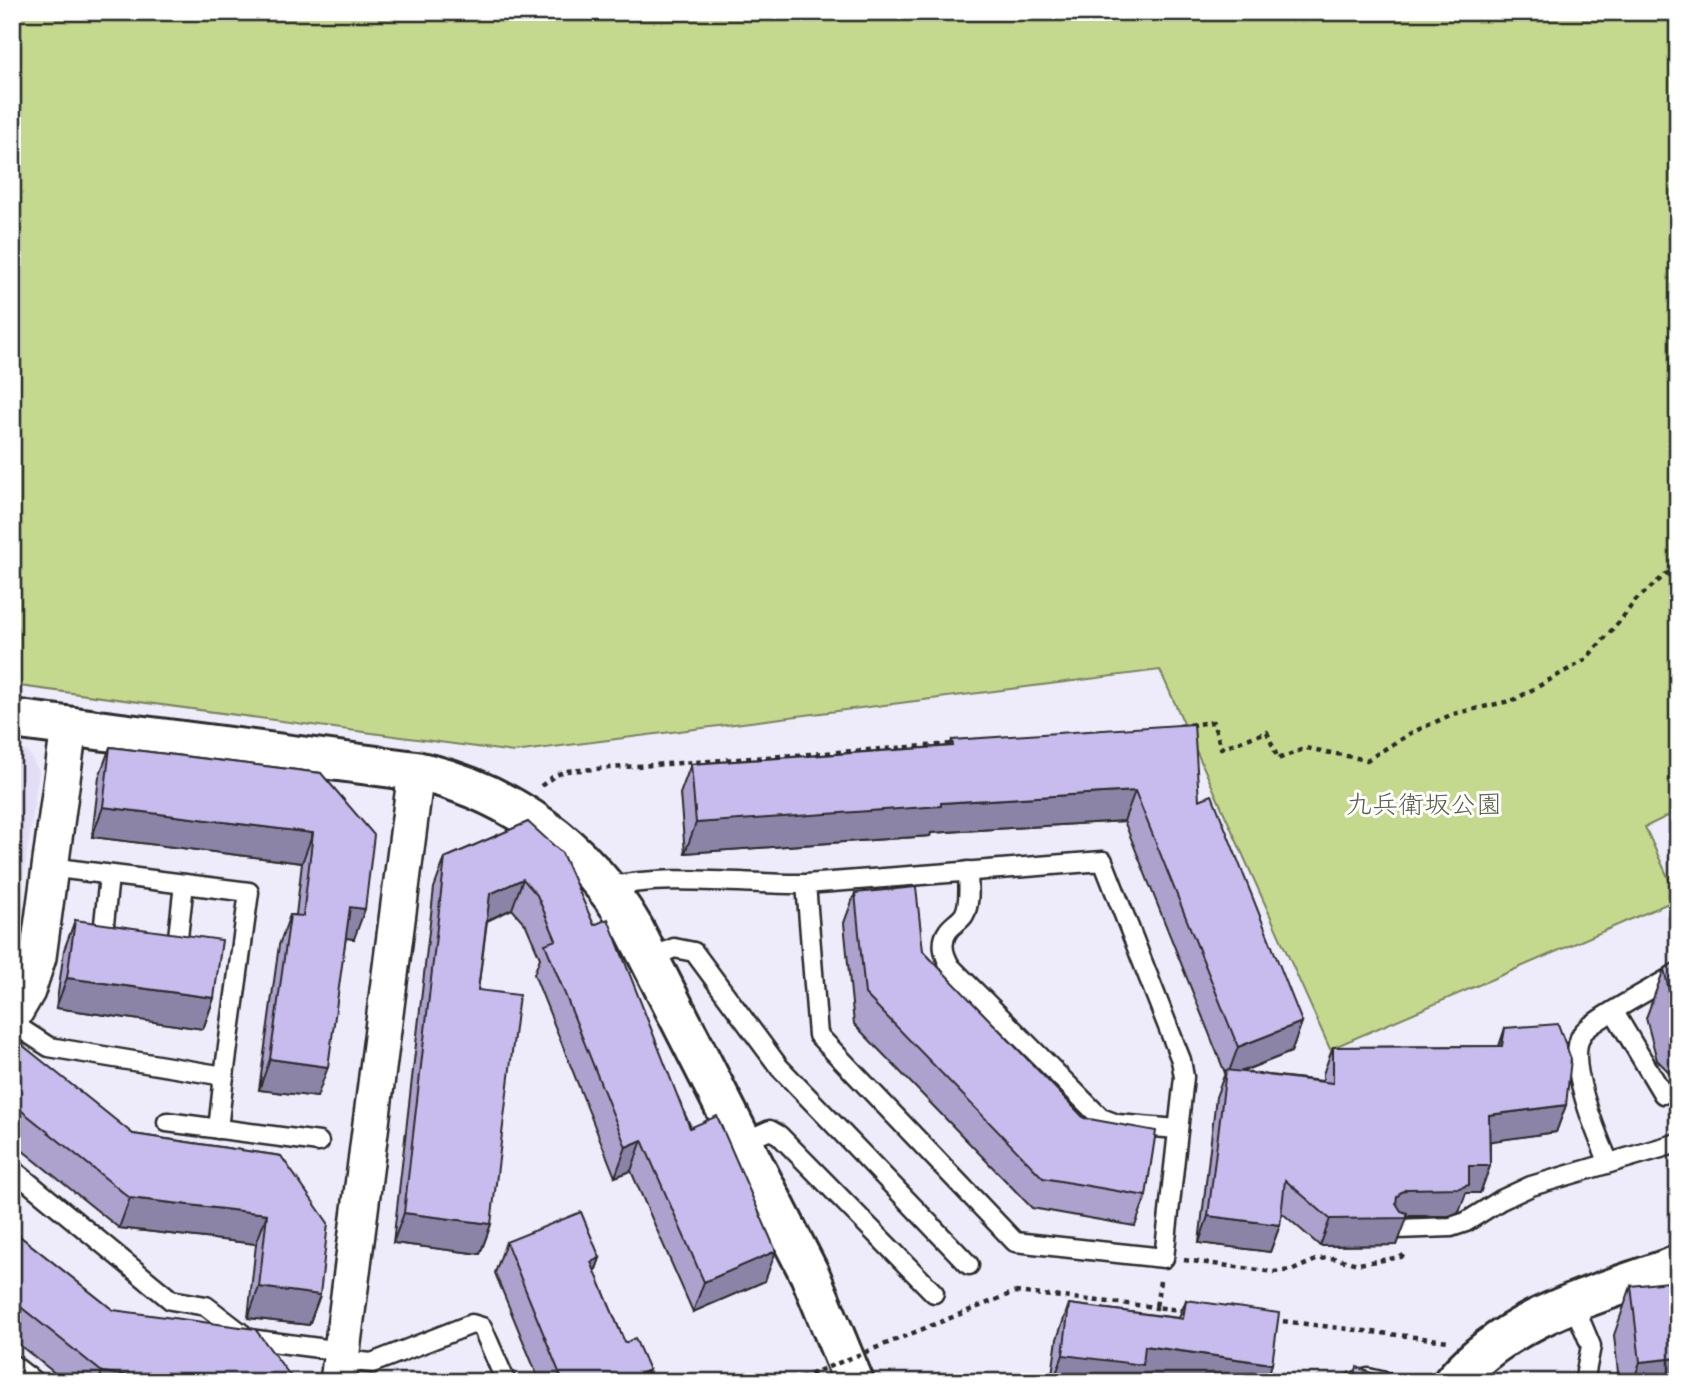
<svg xmlns="http://www.w3.org/2000/svg" width="1690" height="1394" viewBox="0 0 1690 1394" font-family="Dekko,'Klee One',sans-serif">
	<style>
		.built { fill: #e3ddf6 }
		.green { fill: #c5d98e; stroke: #78825c; stroke-width: 2 }
		.lines { fill: none; stroke-linecap: round; stroke-linejoin: round }
		.service-casing { stroke: #2b2b2b; stroke-width: 23 }
		.minor-casing { stroke: #2b2b2b; stroke-width: 40 }
		.tertiary-casing { stroke: #2b2b2b; stroke-width: 44 }
		.path { stroke: #2b2b2b; stroke-width: 4.5; stroke-dasharray: 5 5; stroke-linecap: butt }
		.service { stroke: #fff; stroke-width: 18 }
		.minor { stroke: #fff; stroke-width: 35 }
		.tertiary { stroke: #fff; stroke-width: 38 }
		.path-bridge { stroke: #2b2b2b; stroke-width: 4.5; stroke-dasharray: 5 5; stroke-linecap: butt }
		.wall { fill: #aca2cd; stroke: #2b2b2b; stroke-width: 2 }
		.shaded-wall { fill: #8c84a7; stroke: #2b2b2b; stroke-width: 2 }
		.building { fill: #c8bcee; stroke: #2b2b2b; stroke-width: 2 }
		.labels { text-anchor: middle; dominant-baseline: central; stroke-width: 6; stroke-linejoin: round; paint-order: stroke }
		.park-label { font-size: 26px; fill: #595f49; stroke: #fff }
	</style>
	<rect width="100%" height="100%" fill="#eeebfa"/>
	<filter id="ink" filterUnits="userSpaceOnUse"><feTurbulence type="fractalNoise" baseFrequency=".0143" numOctaves="2"/><feDisplacementMap in="SourceGraphic" scale="14" xChannelSelector="R" yChannelSelector="G"/><feConvolveMatrix kernelMatrix="1 2 1 2 8 2 1 2 1" color-interpolation-filters="sRGB"/></filter>
	<g filter="url(#ink)">
		<path class="built" d="M12,749L28,752L39,771L12,955Z"/>
		<path class="green" d="M12,12H1678V811L1645,827L1678,899L1330,1049L1160,670L514,752L12,685Z"/>
		<g class="lines">
			<g class="service-casing">
				<g id="service">
					<path d="M968,871C968,884 971,903 964,915C960,921 952,925 948,931C940,942 944,956 951,967L1101,1118L1117,1124L1178,1129"/>
					<path d="M607,887C673,873 739,885 806,884L1103,861L1181,1060L1184,1077L1164,1258L1015,1242L818,1035L806,884"/>
					<path d="M104,924L109,876"/>
					<path d="M178,937L184,884"/>
					<path d="M649,959L674,948L694,952L779,1067L969,1265"/>
					<path d="M1614,1012L1663,1094"/>
					<path d="M12,1023L49,1047L224,1076L249,892L49,867"/>
					<path d="M167,1122L319,1142"/>
					<path d="M218,1129L224,1076"/>
					<path d="M743,1142L770,1130L779,1135L934,1293"/>
					<path d="M1609,1163C1597,1135 1565,1061 1582,1034C1590,1021 1661,984 1678,973"/>
					<path d="M12,1169L171,1300L206,1306L249,1339L342,1351"/>
					<path d="M1397,1229L1451,1227L1466,1222L1501,1200L1531,1186L1678,1143"/>
					<path d="M1573,1303L1591,1346L1584,1382"/>
					<path d="M341,1360L372,1363L472,1324L482,1327L506,1382"/>
					<path d="M12,1364L35,1382"/>
					<path d="M1354,1382L1368,1378L1385,1382"/>
				</g>
			</g>
			<g class="minor-casing">
				<g id="minor">
					<path d="M12,1017L27,991L38,957L69,727"/>
					<path d="M338,1382L416,771"/>
				</g>
			</g>
			<g class="tertiary-casing">
				<g id="tertiary">
					<path d="M12,719L416,771C507,790 587,848 634,929L810,1275L854,1382"/>
					<path d="M1453,1382C1511,1314 1598,1295 1678,1265"/>
				</g>
			</g>
			<g class="path">
				<path d="M1179,726L1213,722L1221,748L1267,732L1278,759L1306,748L1367,760L1411,733L1453,714L1514,700L1585,660L1620,621L1636,600L1678,564"/>
				<path d="M541,786L554,776L566,771L954,744"/>
				<path d="M1184,1260L1274,1272L1293,1270L1318,1259L1333,1258L1358,1264L1401,1257L1407,1252"/>
				<path d="M1160,1281L1156,1307L1187,1311"/>
				<path d="M1015,1292L1156,1307L1155,1321"/>
				<path d="M1273,1320L1448,1341"/>
			</g>
			<use href="#service" class="service"/>
			<use href="#minor" class="minor"/>
			<use href="#tertiary" class="tertiary"/>
			<path class="path-bridge" d="M791,1382L1015,1292"/>
		</g>
		<g class="wall">
			<path d="M952,740L1199,800L1302,1022L1291,1052L1241,1072L1323,1081V1074L1333,1047L1499,1046L1505,1028L1566,1105L1556,1132L1490,1141V1166L1480,1193H1466L1459,1212L1449,1216H1407L1397,1245L1320,1246L1281,1212L1280,1225L1270,1252L1199,1243L1216,1097L1225,1073L1124,821L931,833L930,836L685,853L680,794L691,764L950,746Z"/>
			<path d="M110,747L321,773L354,939L346,938L317,1097L259,1090L279,945L290,915H296L302,863L92,837L99,777Z"/>
			<path d="M528,822L594,925L765,1281L693,1312L631,1171L615,1177L534,974L540,958L526,925L512,909L487,921L478,990L491,1224L480,1254L393,1243L434,888L445,858Z"/>
			<path d="M855,893L923,951L1146,1196L1135,1226L1032,1208L854,1024L844,923Z"/>
			<path d="M75,920L214,998L203,1029L56,1008L64,950Z"/>
			<path d="M1678,960V1081L1657,1060L1646,1018L1664,969Z"/>
			<path d="M12,1055L133,1134L281,1156L320,1295L309,1325L248,1318L256,1244L119,1228L12,1142Z"/>
			<path d="M12,1230L113,1310L295,1382H66L12,1339Z"/>
			<path d="M506,1242L600,1258L595,1272L625,1343L644,1382H540L495,1273Z"/>
			<path d="M1631,1286L1678,1382H1619L1614,1335Z"/>
			<path d="M1186,1300L1266,1382H1051L1057,1339L1069,1304L1179,1318Z"/>
		</g>
		<g class="shaded-wall">
			<path d="M1135,791L1124,821L931,833L930,836L685,853L696,823L941,803Z"/>
			<path d="M103,807L313,833L302,863L92,837Z"/>
			<path d="M523,879L512,909L479,924L490,894Z"/>
			<path d="M350,907L365,909L354,939L339,937Z"/>
			<path d="M67,978L214,998L203,1029L56,1008Z"/>
			<path d="M1302,1022L1291,1052L1227,1077L1238,1047Z"/>
			<path d="M270,1059L328,1067L317,1097L259,1090Z"/>
			<path d="M1566,1105L1556,1132L1479,1143L1489,1115Z"/>
			<path d="M642,1140L631,1171L615,1177L626,1147Z"/>
			<path d="M1469,1166H1490L1480,1193H1466L1459,1212L1449,1216H1397L1407,1218L1397,1245L1320,1246L1330,1219L1397,1197L1401,1192L1407,1189Z"/>
			<path d="M130,1198L267,1214L256,1244L119,1228Z"/>
			<path d="M404,1213L491,1224L480,1254L393,1243Z"/>
			<path d="M1208,1216L1280,1225L1270,1252L1199,1243Z"/>
			<path d="M776,1251L765,1281L693,1312L704,1282Z"/>
			<path d="M600,1258L589,1288L591,1262Z"/>
			<path d="M259,1287L320,1295L309,1325L248,1318Z"/>
			<path d="M1145,1346L1272,1364L1266,1382H1053L1063,1355Z"/>
			<path d="M1678,1358V1382H1633L1640,1362Z"/>
			<path d="M649,1370L644,1382H619Z"/>
			<path d="M102,1372L176,1382H98Z"/>
		</g>
		<g class="building">
			<path d="M1194,724L1199,800L1212,795L1302,1022L1238,1047L1135,791L941,803V806L696,823L691,764L953,746L952,740Z"/>
			<path d="M110,747L321,773L374,835L365,909L350,907L328,1067L270,1059L290,915L303,916L313,833L103,807Z"/>
			<path d="M528,822L562,853L594,925L608,919L690,1128L717,1116L776,1251L704,1282L642,1140L626,1147L545,944L556,940L537,895L523,879L490,894L478,990L519,995L491,1224L404,1213L445,858Z"/>
			<path d="M916,887L923,951L1084,1118L1156,1131L1146,1196L1043,1178L865,994L855,893Z"/>
			<path d="M75,920L222,940L214,998L67,978Z"/>
			<path d="M1678,960V1015L1674,1011L1664,969Z"/>
			<path d="M1558,1024L1571,1059L1566,1105L1489,1115L1490,1166H1469V1185L1459,1188L1407,1189L1401,1192L1397,1197L1396,1203L1401,1211L1407,1213V1218L1330,1219L1285,1180L1280,1225L1208,1216L1226,1070L1333,1083V1047L1502,1046L1505,1028Z"/>
			<path d="M21,1044L133,1134L281,1156L328,1223L320,1295L259,1287L267,1214L130,1198L12,1103V1055Z"/>
			<path d="M581,1212L600,1258L591,1262L625,1343L635,1338L649,1370L619,1382H563L506,1242Z"/>
			<path d="M12,1230L113,1310L255,1329L295,1382H176L102,1372L12,1300Z"/>
			<path d="M1678,1281V1358L1640,1362L1631,1286Z"/>
			<path d="M1186,1300L1279,1313L1272,1364L1145,1346L1143,1365L1063,1355L1069,1304L1183,1319Z"/>
			<path d="M1357,1367L1378,1376L1377,1382H1352Z"/>
			<path d="M974,1377L976,1382H962Z"/>
		</g>
	</g>
	<g class="labels">
		<g class="park-label">
			<text x="1424" y="807">九兵衛坂公園</text>
		</g>
	</g>
	<rect width="1690" height="1394" fill="none" stroke="#fff" stroke-width="42"/>
	<rect x="21" y="21" width="1648" height="1352" fill="none" stroke="#2b2b2b" stroke-width="2.5" filter="url(#ink)"/>
</svg>
